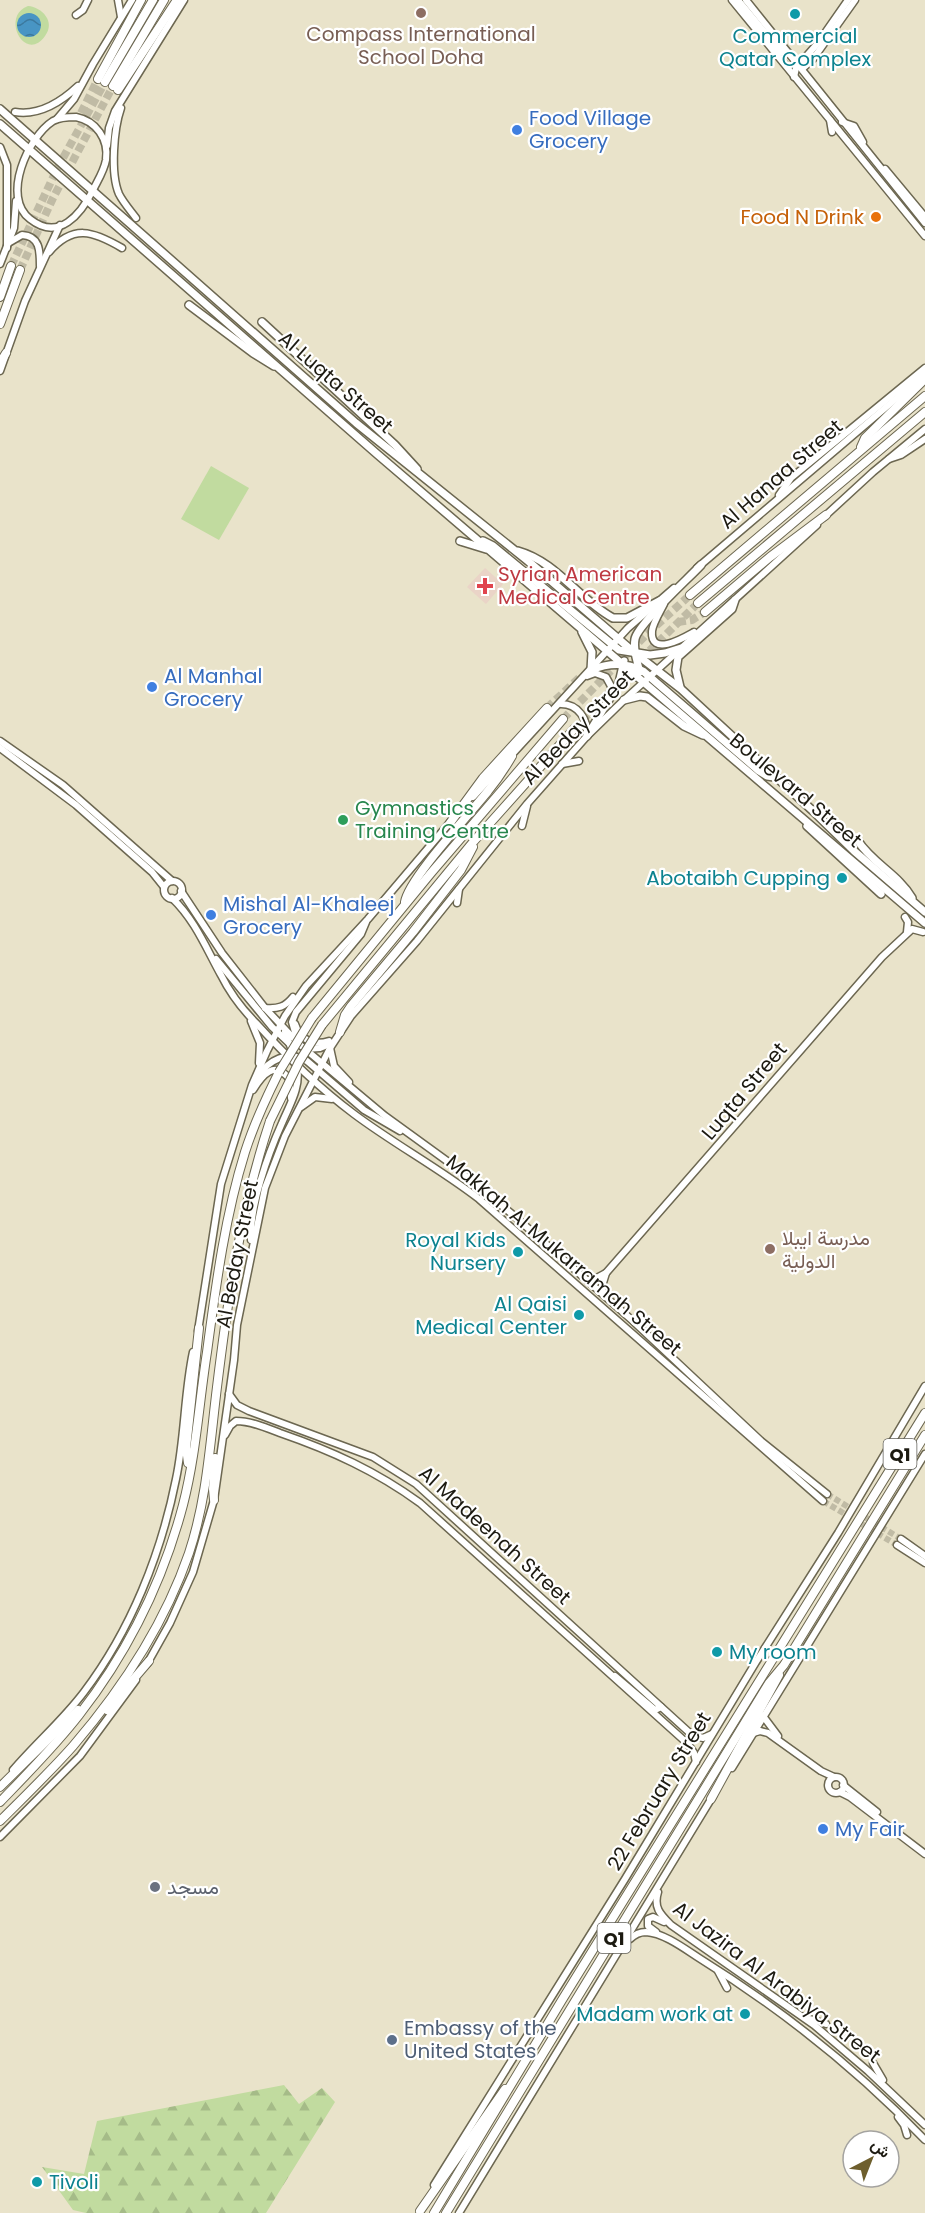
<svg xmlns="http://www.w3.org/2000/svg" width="925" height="2213" viewBox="0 0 925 2213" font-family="Poppins,Vazirmatn,sans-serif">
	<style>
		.medical { fill: #ead4c7 }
		.green { fill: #c1db9f; fill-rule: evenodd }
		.forest { fill: url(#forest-firs) }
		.water { fill: url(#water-waves) }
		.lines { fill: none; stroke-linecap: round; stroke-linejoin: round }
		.secondary-tunnel { stroke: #c0bba5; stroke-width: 6; stroke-dasharray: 6 3; stroke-linecap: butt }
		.highway-tunnel { stroke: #c0bba5; stroke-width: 8; stroke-dasharray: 8 4; stroke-linecap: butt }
		.secondary-casing { stroke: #6c6751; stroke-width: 9 }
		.primary-casing { stroke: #6c6751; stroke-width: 10 }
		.highway-casing { stroke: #6c6751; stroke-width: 10 }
		.secondary { stroke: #fff; stroke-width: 6 }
		.primary { stroke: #fff; stroke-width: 7 }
		.highway { stroke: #fff; stroke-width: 8 }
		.highway-bridge-casing { stroke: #6c6751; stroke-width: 10; stroke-linecap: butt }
		.highway-bridge { stroke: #fff; stroke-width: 8 }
		.education-dot { fill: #8d6e63; stroke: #fff; stroke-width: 2 }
		.culture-dot { fill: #0f9aa8; stroke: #fff; stroke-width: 2 }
		.shop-dot { fill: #3f7fe0; stroke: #fff; stroke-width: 2 }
		.food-dot { fill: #e8710a; stroke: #fff; stroke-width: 2 }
		.health-dot { fill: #e0444e; stroke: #fff; stroke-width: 2 }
		.leisure-dot { fill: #2e9e5b; stroke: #fff; stroke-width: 2 }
		.worship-dot { fill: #6b7280; stroke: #fff; stroke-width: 2 }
		.service-dot { fill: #5c6f8a; stroke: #fff; stroke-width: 2 }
		.labels { text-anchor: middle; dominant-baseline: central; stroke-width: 4.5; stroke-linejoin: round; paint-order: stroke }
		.shield { fill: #fff; stroke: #605f58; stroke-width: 1.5 }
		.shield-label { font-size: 18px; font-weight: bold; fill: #1c1a11 }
		.education-label { font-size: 20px; fill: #785e54; stroke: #fff }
		.culture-label { font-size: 20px; fill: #0d838f; stroke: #fff; text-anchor: end }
		.shop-label { font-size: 20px; fill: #366cbe; stroke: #fff; text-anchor: start }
		.food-label { font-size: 20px; fill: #c56008; stroke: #fff; text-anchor: end }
		.street-label { font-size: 20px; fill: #1c1a11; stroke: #fff }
		.health-label { font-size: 20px; fill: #be3a42; stroke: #fff; text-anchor: start }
		.leisure-label { font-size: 20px; fill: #27864d; stroke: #fff; text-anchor: start }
		.worship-label { font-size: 20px; fill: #5b616d; stroke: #fff; text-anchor: start }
		.service-label { font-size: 20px; fill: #4e5e75; stroke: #fff; text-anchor: start }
	</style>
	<defs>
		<pattern id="forest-firs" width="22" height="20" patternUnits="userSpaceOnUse" patternTransform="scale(1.5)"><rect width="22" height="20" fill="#c1db9f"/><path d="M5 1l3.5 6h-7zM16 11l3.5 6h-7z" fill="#a5bb88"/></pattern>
		<pattern id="water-waves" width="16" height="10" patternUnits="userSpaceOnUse" patternTransform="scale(1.5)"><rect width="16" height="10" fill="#4895c4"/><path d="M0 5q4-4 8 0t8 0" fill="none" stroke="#3b799e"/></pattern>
	</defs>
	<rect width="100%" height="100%" fill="#e9e3ca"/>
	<path class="medical" d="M485,568L503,584L486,604L467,587Z"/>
	<g class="green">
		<path d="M28,6C42,7 56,22 45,36C25,64 0,16 28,6ZM25,14L34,15L39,19L40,29L33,36L23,35L19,31L18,21Z"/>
		<path d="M211,466L249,488L219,540L181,519Z"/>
	</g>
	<path class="forest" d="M284,2085L299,2104L322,2088L335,2102L266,2213H86L73,2210L42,2167L84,2174L97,2121Z"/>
	<circle class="water" cx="29" cy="25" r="12"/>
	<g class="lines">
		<g class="secondary-tunnel">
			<path d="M827,1494L901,1539"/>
			<path d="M823,1501L897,1545"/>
		</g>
		<g class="highway-tunnel">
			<path d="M81,113L98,79"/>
			<path d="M11,266L58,167L105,82"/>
			<path d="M20,270L53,198L113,86"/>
			<path d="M678,622L692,620L705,612"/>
			<path d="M641,659L698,603"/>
			<path d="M547,708L580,677"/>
			<path d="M563,719L647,634L690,595"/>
			<path d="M574,729L633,667"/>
		</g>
		<g class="secondary-casing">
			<g id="secondary">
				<path d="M118,0L121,17"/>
				<path d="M732,0L925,236"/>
				<path d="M738,0L781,52L788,53"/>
				<path d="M746,0L925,223"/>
				<path d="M76,15L83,10L88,0"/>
				<path d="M802,69L813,59L855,0"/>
				<path d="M794,77L796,68L818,43L848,0"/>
				<path d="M121,108C114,128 110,173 119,194C123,202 130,210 136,218"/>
				<path d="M15,112C40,116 61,102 78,86"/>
				<path d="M76,117C96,121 109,139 106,160C104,171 98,180 93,190C81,214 59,242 30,219C1,197 28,137 53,121C60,117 68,117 76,117Z"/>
				<path d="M57,119L74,99L93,64L132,0"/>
				<path d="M830,120L832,132"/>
				<path d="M842,122L854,126L863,142"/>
				<path d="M107,146L109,128L115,111L184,0"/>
				<path d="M0,147L7,165V248"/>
				<path d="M885,169L925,217"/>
				<path d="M10,242L22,235C40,236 40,251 40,266"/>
				<path d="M49,252C73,224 93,231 122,248"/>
				<path d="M0,264L14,228L16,201"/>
				<path d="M0,371L25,301L60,225"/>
				<path d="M889,459L901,455L925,439"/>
				<path d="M779,495L791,478L925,368"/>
				<path d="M824,517L873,472L925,429"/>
				<path d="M697,568L925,374"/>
				<path d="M664,604C660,612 653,623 652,631C650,658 685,637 694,632"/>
				<path d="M587,676L595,673L606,677L612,688L611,696"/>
				<path d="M561,704C578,704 588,719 587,736"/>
				<path d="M0,741L63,785L172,881"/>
				<path d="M0,748L76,805L152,872L164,887"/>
				<path d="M562,764L579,761"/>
				<path d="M473,797L628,628L674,588"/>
				<path d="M522,826L527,806"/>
				<circle cx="173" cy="890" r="9"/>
				<path d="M181,891L222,953L265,1008L299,1044L385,1116L447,1161L512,1214L633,1321L761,1441L827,1494"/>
				<path d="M172,898C195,920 206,948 221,975C230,993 242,1009 256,1023C286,1056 318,1087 354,1114C394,1144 439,1168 479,1199L823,1501"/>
				<path d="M457,903L459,889"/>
				<path d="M905,917L908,922L907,932"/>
				<path d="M216,959L272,1027L290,1044"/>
				<path d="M265,1008C278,1009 285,1007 293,997"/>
				<path d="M251,1021L260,1043L259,1063"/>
				<path d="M295,1024C300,1040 313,1046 329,1041"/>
				<path d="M285,1032L293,1053"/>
				<path d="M297,1039L292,1022L296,1012L361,934L366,922"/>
				<path d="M330,1048L334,1066L349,1082"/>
				<path d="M305,1049L320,1048L332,1043"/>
				<path d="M257,1077C269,1060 287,1050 307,1061L364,1110L400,1131"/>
				<path d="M253,1090C262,1075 275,1059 290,1080L291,1098"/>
				<path d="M301,1107L315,1097L332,1099"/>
				<path d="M251,1240C249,1207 268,1154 282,1123C290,1104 301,1087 297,1066"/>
				<path d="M588,1280L595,1279L606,1273L882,957L912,929L923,932"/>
				<path d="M603,1294L602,1286L606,1273"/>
				<path d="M198,1331L221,1184L252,1085L267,1051L285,1016L306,986L368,919L452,820"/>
				<path d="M229,1394L237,1405L249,1411L373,1457L416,1484L692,1735L703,1738L712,1734"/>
				<path d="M225,1435L230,1426L236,1421C251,1421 267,1428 280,1433C332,1451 376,1471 420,1503L688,1744L694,1753L696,1762"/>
				<path d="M901,1539L925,1556"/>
				<path d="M897,1545L925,1563"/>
				<path d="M147,1664L170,1623L193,1572L214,1500L234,1360L237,1325L265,1188L285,1136L330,1048L351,1016L417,941L527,804L587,736L624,700L817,525"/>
				<path d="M615,1676L655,1710L661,1707"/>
				<path d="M763,1716L778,1736"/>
				<path d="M753,1733L760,1731L768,1733L821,1771L834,1777"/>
				<path d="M732,1768L925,1454"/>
				<path d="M13,1770C36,1743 63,1720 84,1692C131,1630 161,1554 176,1479C185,1437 184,1394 193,1352"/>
				<circle cx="836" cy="1785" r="8"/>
				<path d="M843,1785L877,1812"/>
				<path d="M840,1792L850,1797L925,1854"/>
				<path d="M0,1837L80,1756L136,1680"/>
				<path d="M658,1892C653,1908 661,1915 671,1925L814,2025L868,2071L925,2125"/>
				<path d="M656,1932L648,1926V1919L653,1917L664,1922"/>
				<path d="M630,1939C634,1935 639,1932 646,1932C664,1933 685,1949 699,1958C781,2009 858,2070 925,2140"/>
				<path d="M718,1971L727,1988"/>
				<path d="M810,2019L826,2024"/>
				<path d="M873,2063L883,2080"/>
				<path d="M898,2117L904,2125L907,2135"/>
				<path d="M434,2185L625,1879L756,1662L838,1533L925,1386"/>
				<path d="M459,2213L713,1796"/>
			</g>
		</g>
		<g class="primary-casing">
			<g id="primary">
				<path d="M0,109L356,423L528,561L636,654L681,689L813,811L854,851L925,912"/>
				<path d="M0,124L377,454L925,923"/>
				<path d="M189,305L253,353L274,366"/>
				<path d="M262,322L395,445L417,469"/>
				<path d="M460,541L486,549"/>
				<path d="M483,541L493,546L619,650L650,655L665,653L681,648"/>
				<path d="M518,551C557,562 578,599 613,618H627L659,601"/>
				<path d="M582,632L592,652L591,670C608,663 626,662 643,671L759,771L767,776L774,777"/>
				<path d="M640,672C637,662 633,649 635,639C638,624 688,579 701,565"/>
				<path d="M680,687L676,670L678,657L732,609L735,600"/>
				<path d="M624,700L640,696L647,697L684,726L703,735"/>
				<path d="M587,736L619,683L624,661"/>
				<path d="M807,826L881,894"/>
				<path d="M858,841C872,863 899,875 912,898"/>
			</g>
		</g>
		<g class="highway-casing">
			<g id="highway">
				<path d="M98,79L141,0"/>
				<path d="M105,82L153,0"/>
				<path d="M113,86L164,0"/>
				<path d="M118,90L177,0"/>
				<path d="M0,297L11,266"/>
				<path d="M0,324L20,270"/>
				<path d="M0,363L6,353"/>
				<path d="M861,447L865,438L925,379"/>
				<path d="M690,595L925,396"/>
				<path d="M698,603L925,412"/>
				<path d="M705,612L770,557L826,515"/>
				<path d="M450,823L483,778L547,708"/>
				<path d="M405,902C409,878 471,813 488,791C497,780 505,768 512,756"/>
				<path d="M312,1018L431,873L563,719"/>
				<path d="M322,1025L474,841L574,729"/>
				<path d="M340,1032L345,1015L351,1006L413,932L461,870L473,847"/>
				<path d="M188,1463L186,1448L199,1328"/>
				<path d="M214,1500L213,1489L215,1458"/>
				<path d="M107,1710L149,1661"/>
				<path d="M0,1787L78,1710"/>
				<path d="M711,1799L779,1675"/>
				<path d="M0,1802C27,1774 55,1746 79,1715C128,1652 163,1581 183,1505C196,1455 199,1403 207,1352C216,1285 225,1216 245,1152C254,1124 266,1098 279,1072"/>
				<path d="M0,1821C25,1796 50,1772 73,1746C121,1690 165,1623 189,1553C207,1499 210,1443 217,1387C228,1297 241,1208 270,1121"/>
				<path d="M420,2211L505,2089"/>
				<path d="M434,2213L562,2000L925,1413"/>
				<path d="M446,2213L769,1683L784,1665L925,1435"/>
			</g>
		</g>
		<use href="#secondary" class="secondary"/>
		<use href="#primary" class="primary"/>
		<use href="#highway" class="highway"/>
		<g class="highway-bridge-casing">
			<g id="highway-bridge">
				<path d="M279,1072L312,1018"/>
				<path d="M270,1121L299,1062L322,1025"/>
			</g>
		</g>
		<use href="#highway-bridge" class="highway-bridge"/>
	</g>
	<g class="education-dot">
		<circle cx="421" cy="13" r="6"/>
		<circle cx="770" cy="1249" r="6"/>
	</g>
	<g class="culture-dot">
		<circle cx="795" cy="14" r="6"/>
		<circle cx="842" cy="878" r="6"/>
		<circle cx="518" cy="1252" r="6"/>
		<circle cx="579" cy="1315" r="6"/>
		<circle cx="717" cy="1652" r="6"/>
		<circle cx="745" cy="2014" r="6"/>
		<circle cx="37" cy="2182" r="6"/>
	</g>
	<g class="shop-dot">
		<circle cx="517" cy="130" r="6"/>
		<circle cx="152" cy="687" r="6"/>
		<circle cx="211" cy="915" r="6"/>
		<circle cx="823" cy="1829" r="6"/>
	</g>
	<circle class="food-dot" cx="876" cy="217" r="6"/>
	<path class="health-dot" d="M482 577h6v6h6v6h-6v6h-6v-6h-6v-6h6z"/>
	<circle class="leisure-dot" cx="343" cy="820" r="6"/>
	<circle class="worship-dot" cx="155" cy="1887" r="6"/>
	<circle class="service-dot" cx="392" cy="2040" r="6"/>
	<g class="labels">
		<g class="shield">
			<rect x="883.5" y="1439" width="33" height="30" rx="4.5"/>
			<rect x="597.5" y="1923" width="33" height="30" rx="4.5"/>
		</g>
		<g class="shield-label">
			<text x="900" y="1454">Q1</text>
			<text x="614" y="1938">Q1</text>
		</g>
		<g class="education-label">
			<text x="421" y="34">Compass International<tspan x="421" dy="23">School Doha</tspan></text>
			<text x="782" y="1238" text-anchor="start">مدرسة ايبلا<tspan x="782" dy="23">الدولية</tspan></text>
		</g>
		<g class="culture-label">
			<text x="795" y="36" text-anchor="middle">Commercial<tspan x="795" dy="23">Qatar Complex</tspan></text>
			<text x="830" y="878">Abotaibh Cupping</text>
			<text x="506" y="1240">Royal Kids<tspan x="506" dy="23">Nursery</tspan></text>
			<text x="567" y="1304">Al Qaisi<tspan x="567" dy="23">Medical Center</tspan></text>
			<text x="729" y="1652" text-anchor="start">My room</text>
			<text x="733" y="2014">Madam work at</text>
			<text x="49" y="2182" text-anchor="start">Tivoli</text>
		</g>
		<g class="shop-label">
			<text x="529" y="118">Food Village<tspan x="529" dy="23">Grocery</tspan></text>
			<text x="164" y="676">Al Manhal<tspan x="164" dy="23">Grocery</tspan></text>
			<text x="223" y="904">Mishal Al-Khaleej<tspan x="223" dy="23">Grocery</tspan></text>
			<text x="835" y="1829">My Fair</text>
		</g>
		<g class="food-label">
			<text x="864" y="217">Food N Drink</text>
		</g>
		<g class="street-label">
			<text transform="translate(336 382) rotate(41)">Al Luqta Street</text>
			<text transform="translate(781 474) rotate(-41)">Al Hanaa Street</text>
			<text transform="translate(578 727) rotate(-46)">Al Beday Street</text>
			<text transform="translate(796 790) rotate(40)">Boulevard Street</text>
			<text transform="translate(744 1091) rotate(-50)">Luqta Street</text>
			<text transform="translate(237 1254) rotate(-79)">Al Beday Street</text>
			<text transform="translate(564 1255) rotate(40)">Makkah Al Mukarramah Street</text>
			<text transform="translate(495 1535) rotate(42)">Al Madeenah Street</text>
			<text transform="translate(659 1791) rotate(-59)">22 February Street</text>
			<text transform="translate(777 1982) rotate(37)">Al Jazira Al Arabiya Street</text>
		</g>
		<g class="health-label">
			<text x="498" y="574">Syrian American<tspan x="498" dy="23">Medical Centre</tspan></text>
		</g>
		<g class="leisure-label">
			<text x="355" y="808">Gymnastics<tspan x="355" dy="23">Training Centre</tspan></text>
		</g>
		<g class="worship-label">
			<text x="167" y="1887">مسجد</text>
		</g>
		<g class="service-label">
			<text x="404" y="2028">Embassy of the<tspan x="404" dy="23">United States</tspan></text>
		</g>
	</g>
	<g transform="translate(871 2159) rotate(42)"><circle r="28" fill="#ffffff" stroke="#a4a3a0" stroke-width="1.5"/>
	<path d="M0-4.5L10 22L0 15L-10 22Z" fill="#6e5f2d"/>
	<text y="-9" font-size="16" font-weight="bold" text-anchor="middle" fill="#1c1a11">ش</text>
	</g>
</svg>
